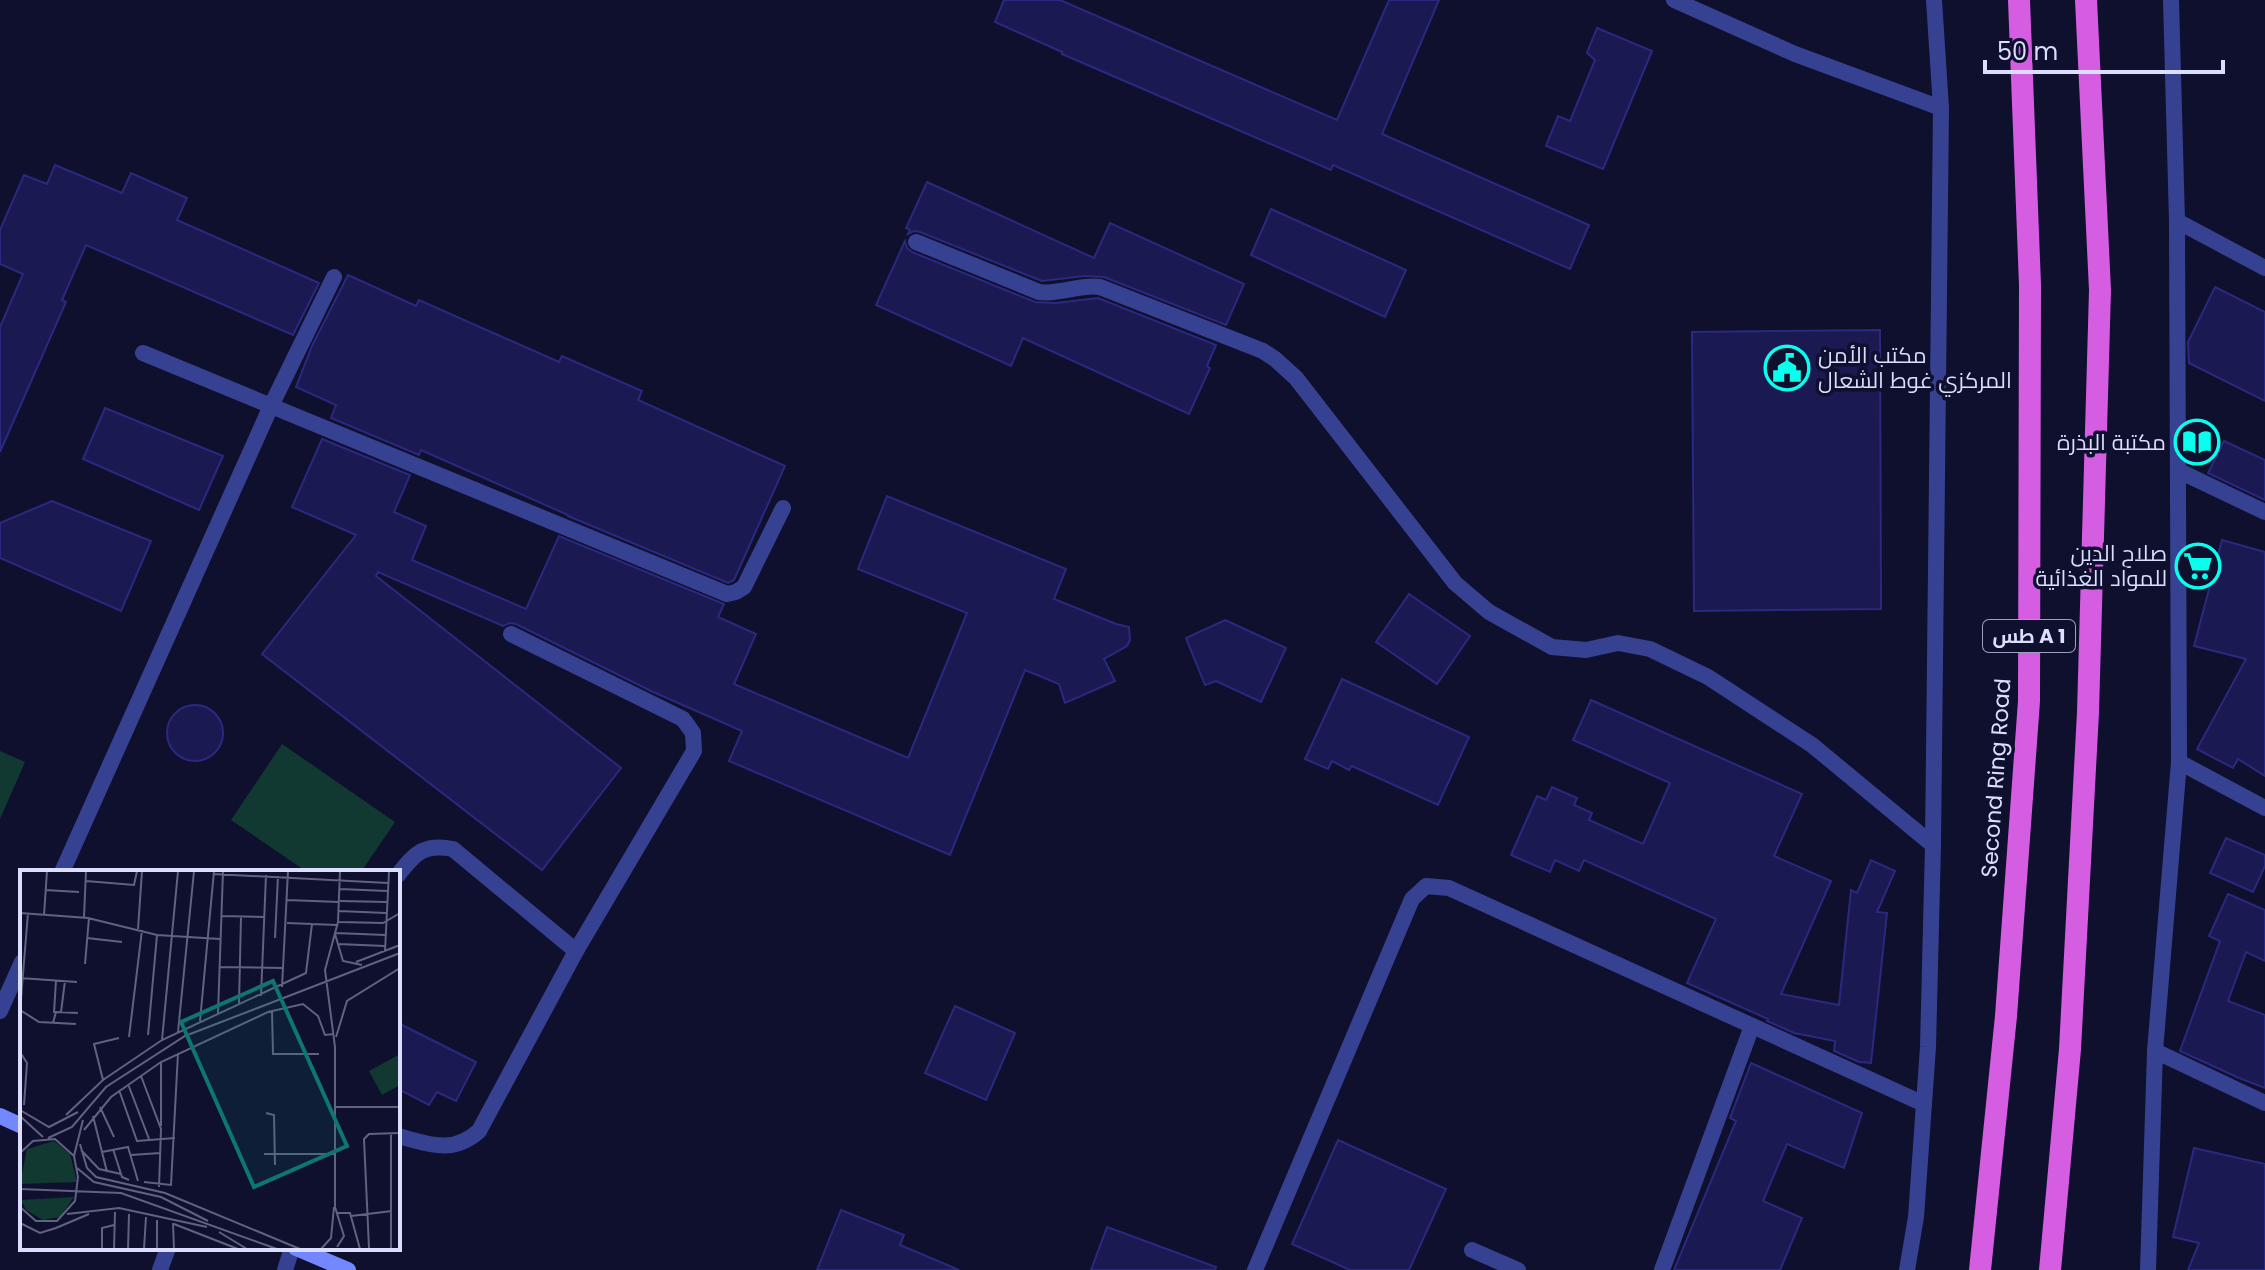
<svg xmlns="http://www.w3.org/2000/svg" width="2265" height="1270" viewBox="0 0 2265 1270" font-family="Poppins,Cairo,sans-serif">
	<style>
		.green { fill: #113931 }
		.building { fill: #1b1951; stroke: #2b297f; stroke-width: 2 }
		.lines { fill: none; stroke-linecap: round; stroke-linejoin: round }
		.service { stroke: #364291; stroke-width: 16 }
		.minor { stroke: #364291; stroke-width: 16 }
		.tertiary { stroke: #364291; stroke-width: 16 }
		.secondary { stroke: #7388ff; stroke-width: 16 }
		.trunk { stroke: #d45de2; stroke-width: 22 }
		.labels { text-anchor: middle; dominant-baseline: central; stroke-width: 7; stroke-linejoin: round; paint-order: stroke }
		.shield { fill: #0f0f2e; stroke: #9ea0c0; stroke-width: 2 }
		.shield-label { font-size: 20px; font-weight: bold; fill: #dcdeff }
		.poi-label { font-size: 22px; fill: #dcdeff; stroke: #0f0f2e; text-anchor: end }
		.street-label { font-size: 22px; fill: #dcdeff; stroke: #0f0f2e }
		.inset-road { fill: none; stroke: #616282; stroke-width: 2 }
		.view { fill: #0f766e; fill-opacity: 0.15; stroke: #0f766e; stroke-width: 4 }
		.inset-edge { fill: none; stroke: #dcdeff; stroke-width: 4 }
	</style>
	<rect width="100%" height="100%" fill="#0f0f2e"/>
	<g class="green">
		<path d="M282,744L395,822L361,872H307L231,820Z"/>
		<path d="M0,751L25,762L0,819Z"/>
	</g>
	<g class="building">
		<path d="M1004,0H1060L1337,120L1389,0H1439L1382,134L1589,225L1570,269L1333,165L1331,170L1062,54V52L995,22Z"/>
		<path d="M1597,28L1652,51L1603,169L1546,146L1558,116L1570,121L1595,60L1587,53Z"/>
		<path d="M55,165L122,193L131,173L187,198L177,220L319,283L293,335L86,245L62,300L66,302L0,452V327L23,274L0,264V230L24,175L47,184Z"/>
		<path d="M927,182L1094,258L1110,223L1244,284L1226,325L1104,277L1084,276L1042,281L920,232L914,231L908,234L910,230L906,228Z"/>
		<path d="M1271,209L1406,270L1385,317L1251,255Z"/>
		<path d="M905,241L907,248L912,252L1035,302L1056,303L1098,298L1216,345L1207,366L1210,368L1189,414L1023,338L1011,366L876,305Z"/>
		<path d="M348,275L416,306L419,300L559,362L562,356L642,391L638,400L785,466L734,580L728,583L568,516V515L421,450L419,455L331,418L336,405L296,387L312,346Z"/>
		<path d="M2215,287L2265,312V401L2189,363L2188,342Z"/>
		<path d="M1880,330L1881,609L1694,611L1692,332Z"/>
		<path d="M105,408L223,456L199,510L83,459Z"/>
		<path d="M322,439L410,475L394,512L426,526L412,560L526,609L559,536L724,604L718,617L756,634L734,684L908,758L967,613L858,569L887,496L1066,569L1054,599L1116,624L1129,627L1130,640L1127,646L1104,659L1115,681L1065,703L1059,684L1025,670L950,855L729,761L742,731L651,691L516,624L510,623L503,626L378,572L376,576L621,768L542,870L262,654L356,535L292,507Z"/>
		<path d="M2224,441L2265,460V500L2208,473Z"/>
		<path d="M52,501L151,541L121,611L0,558V523Z"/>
		<path d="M2222,540L2265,552V776L2238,759L2233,768L2197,749L2246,659L2194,646Z"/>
		<path d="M1409,594L1470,636L1437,684L1376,642Z"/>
		<path d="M1225,620L1286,648L1261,702L1216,681L1205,685L1186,638Z"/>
		<path d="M1342,679L1469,737L1438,805L1352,766L1349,770L1332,761L1328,769L1305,759Z"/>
		<path d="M1591,700L1802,794L1774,856L1831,881L1781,994L1839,1005L1851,890L1857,893L1871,860L1895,871L1877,912L1887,913L1871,1063L1859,1062L1834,1051L1835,1041L1794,1033L1767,1021L1768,1019L1687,983L1716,919L1584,860L1579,871L1555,860L1550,872L1511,855L1537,796L1546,800L1552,787L1577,798L1574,805L1592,813L1589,820L1643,844L1670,783L1573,740Z"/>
		<circle cx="195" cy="733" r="28"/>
		<path d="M2226,838L2265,855V866L2253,892L2210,873Z"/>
		<path d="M2228,894L2265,910V961L2246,952L2228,1001L2265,1015V1088L2239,1078L2180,1051L2220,941L2209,936Z"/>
		<path d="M955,1006L1015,1033L986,1100L925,1073Z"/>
		<path d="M398,1023L476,1062L456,1101L437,1092L429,1105L398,1089Z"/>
		<path d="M1751,1063L1862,1113L1844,1168L1787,1144L1763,1201L1802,1218L1780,1270H1674L1736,1121L1730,1118Z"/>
		<path d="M1338,1140L1446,1189L1409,1270H1350L1292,1244Z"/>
		<path d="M2194,1148L2265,1164V1270H2188L2199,1243L2173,1237Z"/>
		<path d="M841,1210L904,1235L900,1245L959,1270H817Z"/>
		<path d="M1107,1227L1216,1267L1215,1270H1091Z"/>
	</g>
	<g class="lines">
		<g class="service">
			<path d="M1674,0L1795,54L1941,108"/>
			<path d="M916,242L1039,292C1061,295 1079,284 1100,287L1263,351L1275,359L1296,378L1455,583L1489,612L1552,647L1586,650L1618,643L1650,649L1708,677L1812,745L1933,845"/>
			<path d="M398,875C415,853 424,843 453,849L576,951"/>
			<path d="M398,1136C429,1144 452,1155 479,1131L576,951L694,751L693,733L683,719L511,634"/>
			<path d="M1472,1250L1518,1270"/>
			<path d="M160,1270L168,1248"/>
			<path d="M285,1270L292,1248"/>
			<path d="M1662,1270L1752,1026"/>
		</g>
		<g class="minor">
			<path d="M2177,221L2265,268"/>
			<path d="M143,353L727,594L736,592L744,587L783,508"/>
			<path d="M2179,471L2265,512"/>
			<path d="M2179,762L2265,808"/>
			<path d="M62,872L271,406L334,277"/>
			<path d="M0,1011L22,962"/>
			<path d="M2155,1051L2265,1103"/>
			<path d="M1255,1270L1412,899L1426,886L1449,888L1924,1104"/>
			<path d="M1907,1270L1916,1217L1928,1047L1933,845L1941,108L1934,0"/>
		</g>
		<path class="tertiary" d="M2148,1270L2155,1051L2179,762L2177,221L2171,0"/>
		<g class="secondary">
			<path d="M0,1116L22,1126"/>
			<path d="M296,1248L348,1270"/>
		</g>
		<g class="trunk">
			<path d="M1980,1270L2006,1016L2029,701L2030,285L2019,0"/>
			<path d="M2050,1270L2070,1049L2088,712L2100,290L2086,0"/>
		</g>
	</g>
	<defs>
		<g id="civic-ring" transform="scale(2.3)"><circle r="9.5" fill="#0f0f2e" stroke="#08ffed" stroke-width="1.5"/><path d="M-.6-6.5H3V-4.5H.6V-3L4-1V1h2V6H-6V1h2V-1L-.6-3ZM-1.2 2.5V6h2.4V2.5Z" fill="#08ffed"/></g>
		<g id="library-ring" transform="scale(2.3)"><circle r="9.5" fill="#0f0f2e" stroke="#08ffed" stroke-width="1.5"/><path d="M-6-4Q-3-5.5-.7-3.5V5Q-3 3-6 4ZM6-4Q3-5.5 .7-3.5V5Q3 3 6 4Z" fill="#08ffed"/></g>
		<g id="supermarket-ring" transform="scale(2.3)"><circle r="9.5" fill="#0f0f2e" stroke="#08ffed" stroke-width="1.5"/><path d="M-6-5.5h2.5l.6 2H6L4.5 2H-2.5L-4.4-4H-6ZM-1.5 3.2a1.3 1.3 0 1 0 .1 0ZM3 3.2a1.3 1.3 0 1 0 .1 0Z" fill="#08ffed"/></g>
	</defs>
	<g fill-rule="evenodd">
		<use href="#civic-ring" x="1787" y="368"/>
		<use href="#library-ring" x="2197" y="442"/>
		<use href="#supermarket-ring" x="2198" y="566"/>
	</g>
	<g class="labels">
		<rect class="shield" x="1983" y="620" width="92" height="32" rx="6"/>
		<g class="shield-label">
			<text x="2029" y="636">طس A 1</text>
		</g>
		<g class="poi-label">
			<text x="1818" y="355" text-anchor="start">مكتب الأمن<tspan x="1818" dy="25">المركزي غوط الشعال</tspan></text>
			<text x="2166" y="442">مكتبة البذرة</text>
			<text x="2167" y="553">صلاح الدين<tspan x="2167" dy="25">للمواد الغذائية</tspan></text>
		</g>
		<g class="street-label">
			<text transform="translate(1996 778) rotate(-86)">Second Ring Road</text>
		</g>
	</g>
	<g transform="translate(20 870)">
		<rect width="380" height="380" fill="#0f0f2e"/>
		<path d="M380,184V215L362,225L349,201ZM34,271L50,284L57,312L0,314L7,279ZM54,327L40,347L23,350L6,340L1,330Z" fill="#113931"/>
		<path class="inset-road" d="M193,4L368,13M66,11L114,15L117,1M320,19L367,21M25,20L59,22M267,30L319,32M320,31L367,32M319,41L366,43M0,43L68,48L137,65L200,69M24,45L27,1M201,46L244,47M64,47L66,1M319,52L363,53L380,43M267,53L292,54M118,59L122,1M316,63L365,65M315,64L323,91L342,95M67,68L102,72M255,68L258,6M318,74L365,76M365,81L369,1M336,92L380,75M65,94L69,48M199,97L263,98M0,108L57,112M262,117L268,1M241,126L246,5M219,133L221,47M0,140L19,152L56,154M0,141L8,43M252,141L253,184H299M41,142L45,111M34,143L36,110M198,143L203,1M180,151L194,1M33,153L36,142L58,143M158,162L174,1M128,165L137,65M109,167L122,60M316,167L327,131L380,98M142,170L158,1M0,182L7,193L4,235M141,192V256M121,206L141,259L139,317M83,210L74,174L99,168M108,214L129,269M99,220L117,271L155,268M80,237L94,267M315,237H380M0,240L29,257L58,242M246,243L254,245L255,295M46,245L83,210L142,170L286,103L292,54L317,55M0,246L23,267M73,246L87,302M64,260L91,227L141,192L248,142L283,134L298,146L305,165L314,164M28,268L52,257L86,217L165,166L380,83M60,274L67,298L76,307L145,323L280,379M93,279L102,307L109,310M61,280L79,299L101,304M82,282L108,277L118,311M0,283L13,271L35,269L54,286L58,307L55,331L37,351H16L0,337M244,284H316M111,285L140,283M54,286L63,250M57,298L74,312L141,327L188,351M124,312L151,315L158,183M0,319L101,323L257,379M316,343H330L340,379M47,344L99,338L187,357M331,346L372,341M137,350V379M0,353L20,363L36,358M153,353L154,379M154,354L218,379M36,358L69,344M199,362L227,379M317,377L324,366L315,337V177L305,100L318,52L320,1M349,378L344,269L349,264L380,263M82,379V358L94,355M94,379L95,342M108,379L109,344M124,379L126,347M301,379L311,368L314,337M371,379V264"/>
		<path class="view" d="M253,111L327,276L234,317L161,152Z"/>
		<rect width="380" height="380" class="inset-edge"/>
	</g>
	<path d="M1985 60v12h238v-12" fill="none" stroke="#dcdeff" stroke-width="4"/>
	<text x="1997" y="60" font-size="24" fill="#dcdeff" stroke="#0f0f2e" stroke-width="6" paint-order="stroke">50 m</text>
</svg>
